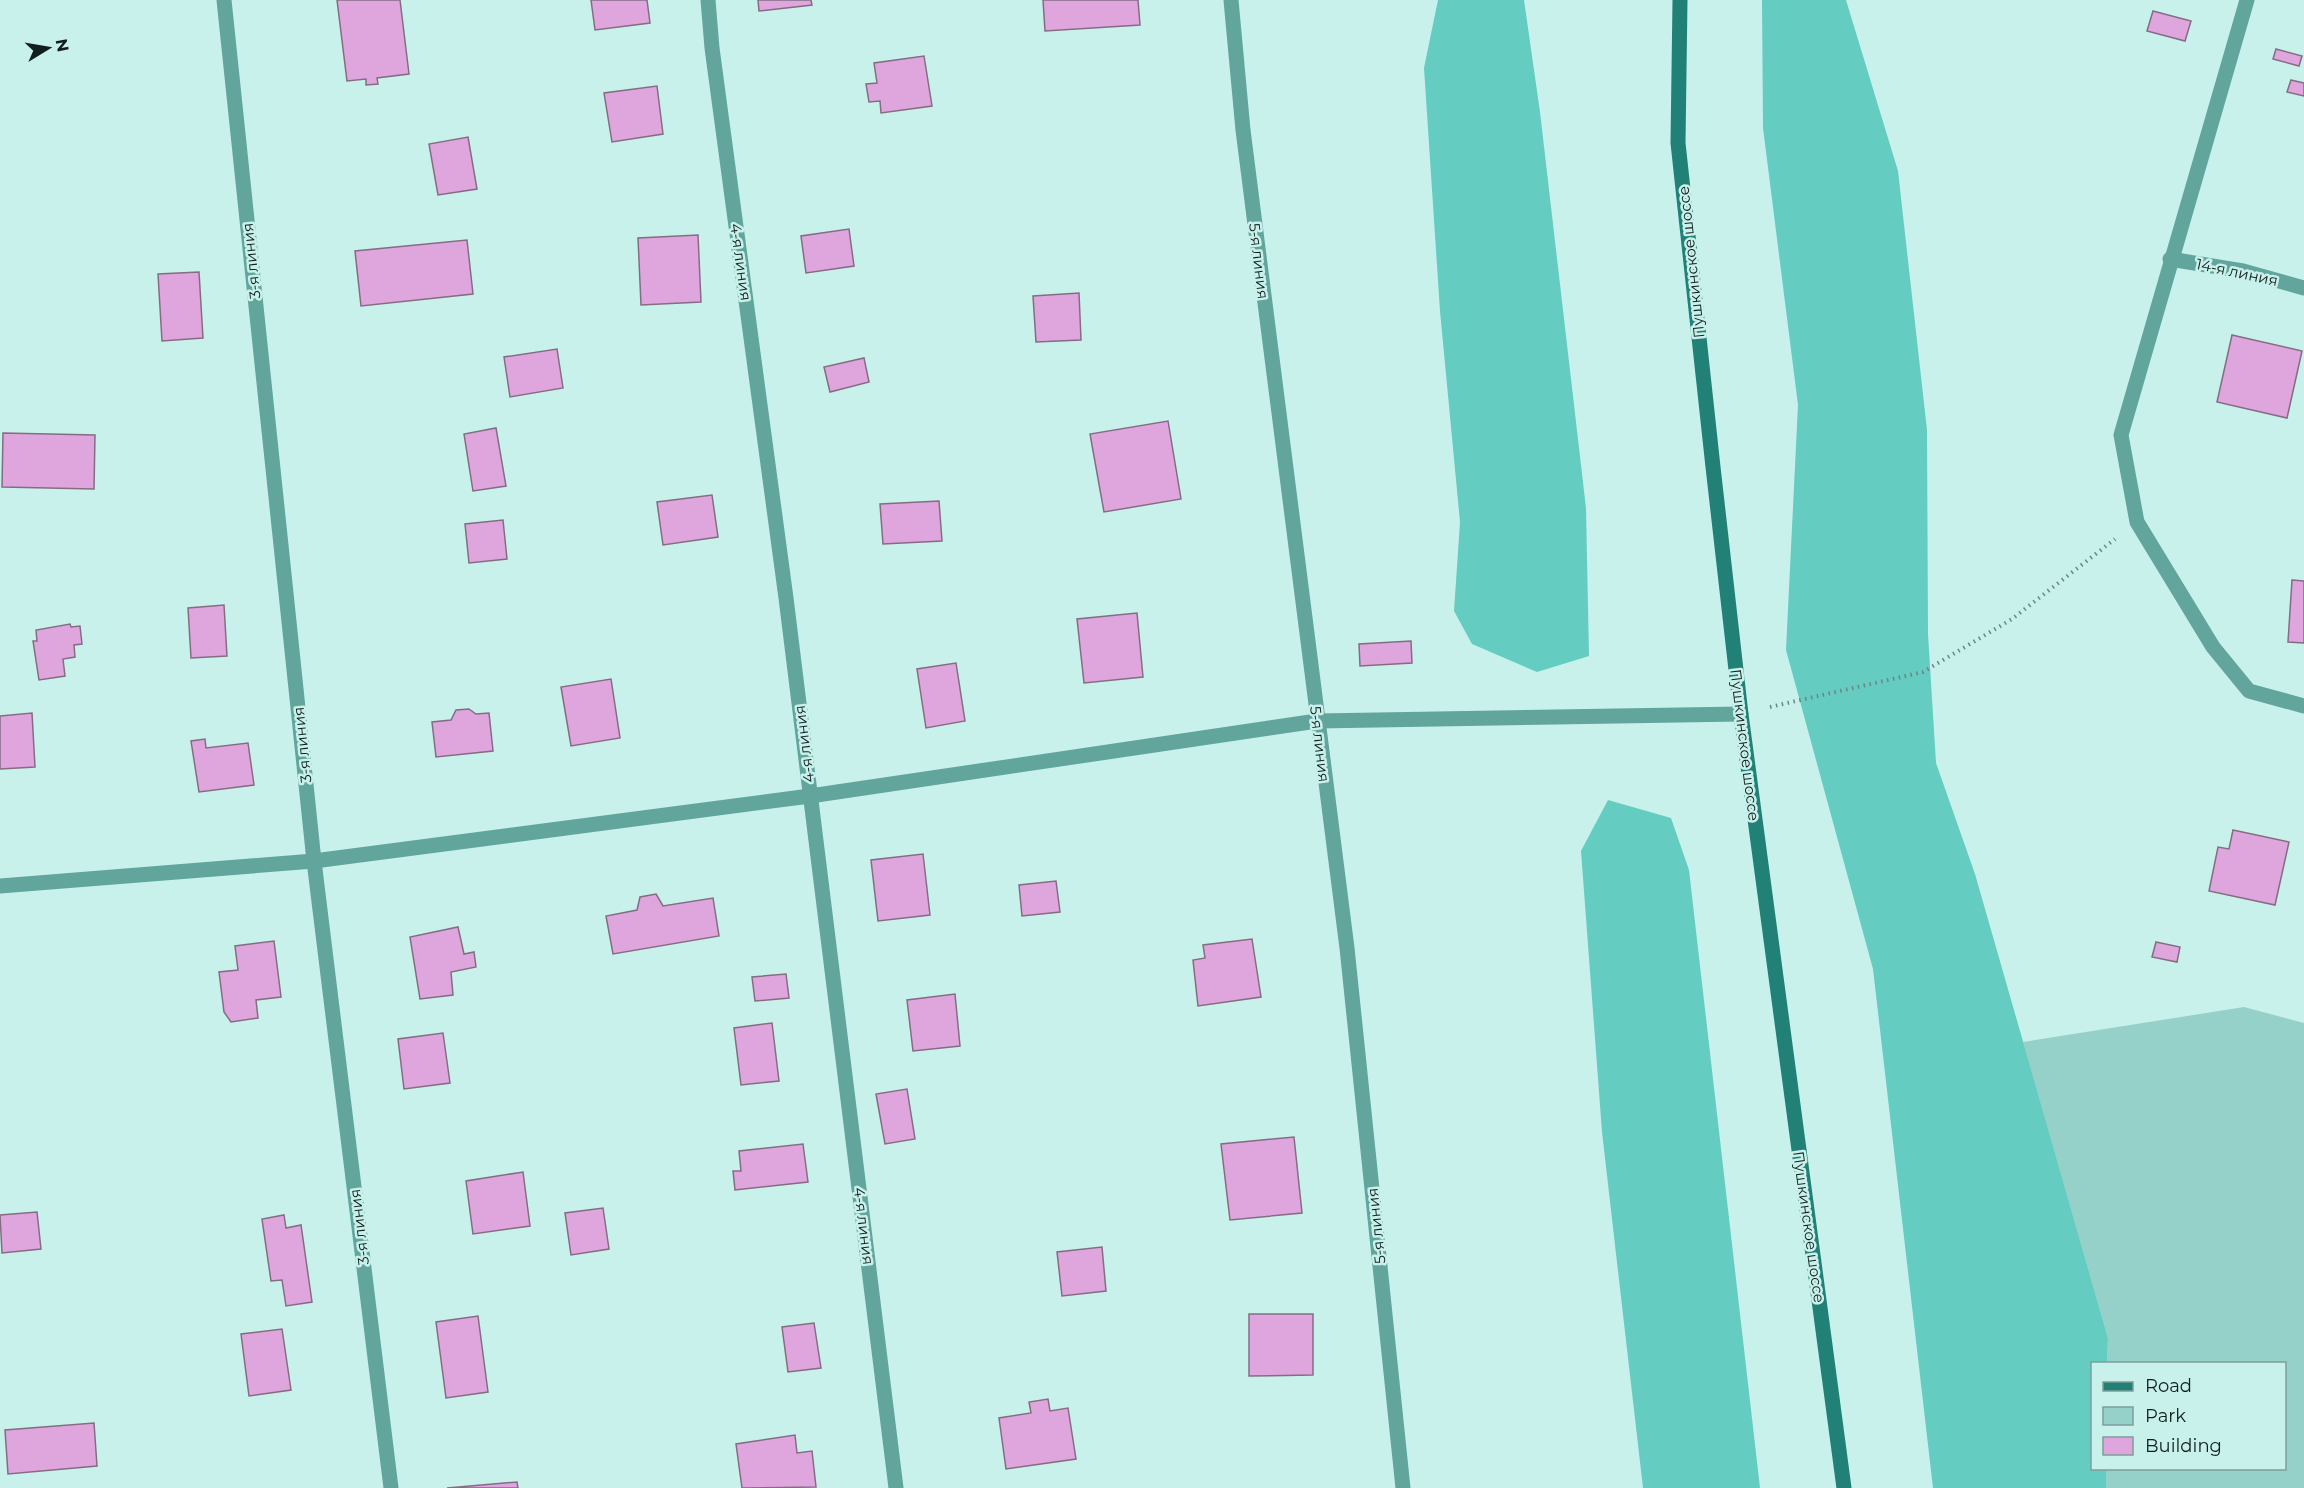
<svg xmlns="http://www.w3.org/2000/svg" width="2304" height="1488" viewBox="0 0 2304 1488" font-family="Montserrat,sans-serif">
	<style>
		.green { fill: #96d1c9 }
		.forest { fill: #64ccc0 }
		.building { fill: #dfa6dd; stroke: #846d83; stroke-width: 1.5 }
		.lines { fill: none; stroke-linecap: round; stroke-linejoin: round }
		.path { stroke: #6b8783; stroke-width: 4; stroke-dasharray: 1.5 4.5; stroke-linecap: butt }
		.street { stroke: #61a59d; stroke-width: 15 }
		.secondary { stroke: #218177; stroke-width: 15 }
		.labels { text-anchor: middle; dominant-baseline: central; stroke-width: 5; stroke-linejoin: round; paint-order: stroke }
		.street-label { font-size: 15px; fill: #101f1d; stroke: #c9f1eb }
	</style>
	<rect width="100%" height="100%" fill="#c9f1eb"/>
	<path class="green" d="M2244,1007L2304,1023V1488H2106V1469L2284,1468V1364L2107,1363L2108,1338L2023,1042Z"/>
	<g class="forest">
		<path d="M1438,0H1524L1540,112L1586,508L1589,656L1537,672L1472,644L1454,611L1460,522L1440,311L1424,68Z"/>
		<path d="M1762,0H1846L1898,171L1927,430L1928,634L1936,763L1975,874L2108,1338L2107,1363L2092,1364V1468L2106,1469V1488H1933L1873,969L1786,650L1798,405L1763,128Z"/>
		<path d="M1608,800L1671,818L1689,870L1760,1488H1643L1602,1132L1581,851Z"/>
	</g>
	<g class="building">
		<path d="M337,0H400L409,74L377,78L378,84L366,85V79L347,81Z"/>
		<path d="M591,0H647L650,23L595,30Z"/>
		<path d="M758,0H811L812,5L759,11Z"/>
		<path d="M1043,0H1138L1140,25L1045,31Z"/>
		<path d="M2153,11L2191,21L2185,41L2147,31Z"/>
		<path d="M2276,49L2302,56L2299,66L2273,59Z"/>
		<path d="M924,56L932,106L881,113L880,101L869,102L866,84L877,83L874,63Z"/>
		<path d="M2291,80L2304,83V96L2287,92Z"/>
		<path d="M657,86L663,134L612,142L604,93Z"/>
		<path d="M468,137L477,189L438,195L429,144Z"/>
		<path d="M849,229L854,266L806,273L801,236Z"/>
		<path d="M698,235L701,302L641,305L638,238Z"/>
		<path d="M467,240L473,294L361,306L355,251Z"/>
		<path d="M199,272L203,338L162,341L158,274Z"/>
		<path d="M1079,293L1081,340L1036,342L1033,296Z"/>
		<path d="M2232,335L2302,351L2287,418L2217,402Z"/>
		<path d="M557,349L563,388L510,397L504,357Z"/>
		<path d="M864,358L869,382L830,392L824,367Z"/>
		<path d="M1168,421L1181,499L1104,512L1090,434Z"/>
		<path d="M496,428L506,486L473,491L464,434Z"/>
		<path d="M3,433L95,435L94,489L2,487Z"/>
		<path d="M712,495L718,537L663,545L657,502Z"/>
		<path d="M939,501L942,541L883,544L880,504Z"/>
		<path d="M503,520L507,559L469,563L465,524Z"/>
		<path d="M2292,580L2304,581V643L2288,642Z"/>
		<path d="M224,605L227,656L191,658L188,608Z"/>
		<path d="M1137,613L1143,677L1084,683L1077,619Z"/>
		<path d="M70,624L71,627L80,626L82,644L74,645L75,657L63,659L65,676L39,680L33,641H37L36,630Z"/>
		<path d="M1411,641L1412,663L1360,666L1359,644Z"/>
		<path d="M956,663L965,721L926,728L917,669Z"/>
		<path d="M611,679L620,738L571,746L561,687Z"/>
		<path d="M469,709L476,714L489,713L493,751L436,757L432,722L451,720L456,710Z"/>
		<path d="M32,713L35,767L0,769V716Z"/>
		<path d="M205,739L206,748L248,743L254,785L199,792L191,741Z"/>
		<path d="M2233,830L2289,842L2275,905L2209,891L2218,847L2229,849Z"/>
		<path d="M923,854L930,915L878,921L871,860Z"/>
		<path d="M1056,881L1060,912L1022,916L1019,885Z"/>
		<path d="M656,894L663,906L713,898L719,936L613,954L606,916L637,910L640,897Z"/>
		<path d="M458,927L464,954L474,952L476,967L451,972L453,995L420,999L410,937Z"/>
		<path d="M1252,939L1261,997L1198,1006L1193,960L1205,958L1203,945Z"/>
		<path d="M274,941L281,997L256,1000L258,1018L231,1022L224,1012L219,972L238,970L235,946Z"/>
		<path d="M2156,942L2180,947L2177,962L2152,957Z"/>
		<path d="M786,974L789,998L755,1001L752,977Z"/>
		<path d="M955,994L960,1046L913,1051L907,1000Z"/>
		<path d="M772,1023L779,1081L741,1085L734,1028Z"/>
		<path d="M443,1033L450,1083L404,1089L398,1039Z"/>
		<path d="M907,1089L915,1139L885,1144L876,1094Z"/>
		<path d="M1294,1137L1302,1213L1230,1220L1221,1144Z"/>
		<path d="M803,1144L808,1182L735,1190L733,1171H741L739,1151Z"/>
		<path d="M523,1172L530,1226L473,1234L466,1181Z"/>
		<path d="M603,1208L609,1249L571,1255L565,1213Z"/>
		<path d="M37,1212L41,1249L2,1253L0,1215Z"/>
		<path d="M284,1215L286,1228L301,1225L312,1302L286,1306L282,1280L271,1281L262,1219Z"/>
		<path d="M1102,1247L1106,1291L1062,1296L1057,1252Z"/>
		<path d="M1249,1314H1313V1375L1249,1376Z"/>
		<path d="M478,1316L488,1392L446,1398L436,1322Z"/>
		<path d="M814,1323L821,1368L788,1372L782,1327Z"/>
		<path d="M282,1329L291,1390L249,1396L241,1334Z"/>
		<path d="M1048,1399L1050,1411L1068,1408L1076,1459L1006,1469L999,1418L1031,1413L1029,1402Z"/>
		<path d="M94,1423L97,1466L8,1474L5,1430Z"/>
		<path d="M795,1435L797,1453L812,1451L816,1487L742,1488L736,1444Z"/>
		<path d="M517,1482L518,1488H447Z"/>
	</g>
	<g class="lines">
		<path class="path" d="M1770,707L1923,672L2012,619L2115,539"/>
		<g class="street">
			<path d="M224,0L314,861L391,1488"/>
			<path d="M708,0L712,48L786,598L896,1488"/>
			<path d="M1231,0L1243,130L1347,948L1403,1488"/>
			<path d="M2247,0L2121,435L2137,522L2213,647L2249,691L2304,706"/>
			<path d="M2170,259L2243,271L2304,288"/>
			<path d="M0,886L314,861L810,796L1317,721L1741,714"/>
		</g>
		<path class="secondary" d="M1680,0L1678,143L1713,467L1741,714L1844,1488"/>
	</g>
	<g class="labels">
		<g class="street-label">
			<text transform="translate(251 261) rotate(-96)">3-я линия</text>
			<text transform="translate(1259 261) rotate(83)">5-я линия</text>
			<text transform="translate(741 262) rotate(82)">4-я линия</text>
			<text transform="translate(1691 262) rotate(-96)">Пушкинское шоссе</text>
			<text transform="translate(2237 272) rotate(12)">14-я линия</text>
			<text transform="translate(804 744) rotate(-97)">4-я линия</text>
			<text transform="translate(1320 744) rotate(83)">5-я линия</text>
			<text transform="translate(302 745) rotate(-96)">3-я линия</text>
			<text transform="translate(1745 745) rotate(83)">Пушкинское шоссе</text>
			<text transform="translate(864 1226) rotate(83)">4-я линия</text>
			<text transform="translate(1376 1226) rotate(-96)">5-я линия</text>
			<text transform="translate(359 1227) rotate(-97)">3-я линия</text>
			<text transform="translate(1809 1227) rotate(82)">Пушкинское шоссе</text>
		</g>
	</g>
	<rect x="2091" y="1362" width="195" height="108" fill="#c9f1eb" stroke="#7f9d99" stroke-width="1.5"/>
	<rect x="2103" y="1382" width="30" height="9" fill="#218177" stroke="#7f9d99" stroke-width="1.5"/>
	<text x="2145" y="1392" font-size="18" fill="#101f1d">Road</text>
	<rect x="2103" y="1407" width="30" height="18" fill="#96d1c9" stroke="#7f9d99" stroke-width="1.5"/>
	<text x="2145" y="1422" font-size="18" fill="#101f1d">Park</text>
	<rect x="2103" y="1437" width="30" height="18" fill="#dfa6dd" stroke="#7f9d99" stroke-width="1.5"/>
	<text x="2145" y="1452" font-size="18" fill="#101f1d">Building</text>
	<g transform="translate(48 48) rotate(79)" stroke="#c9f1eb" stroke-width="4.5" paint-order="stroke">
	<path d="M0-4.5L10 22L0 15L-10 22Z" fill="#101f1d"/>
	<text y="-9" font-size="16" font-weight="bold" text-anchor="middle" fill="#101f1d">N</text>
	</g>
</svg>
